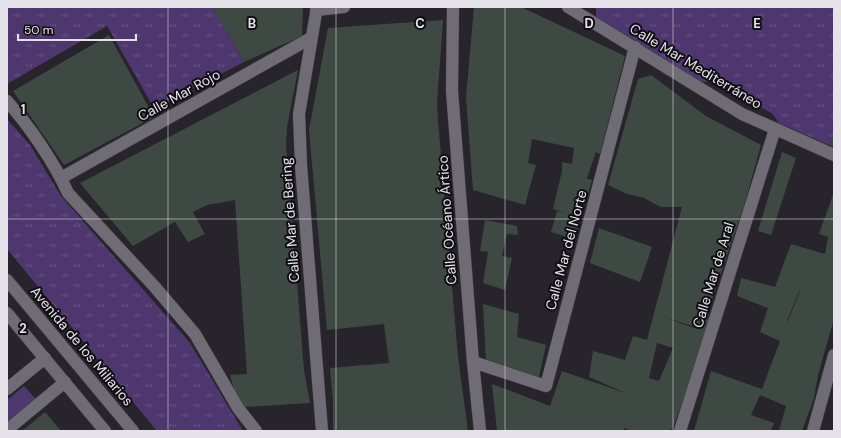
<svg xmlns="http://www.w3.org/2000/svg" width="841" height="438" viewBox="0 0 841 438" font-family="'DM Sans',sans-serif">
	<style>
		.grass { fill: url(#grass-tufts) }
		.green { fill: #4e366e }
		.building { fill: #3f4944; fill-rule: evenodd }
		.lines { fill: none; stroke-linecap: round; stroke-linejoin: round }
		.minor-casing { stroke: #434048; stroke-width: 13 }
		.minor { stroke: #706c76; stroke-width: 12 }
		.grid { fill: none; stroke: #e5e3e9; stroke-width: 1; stroke-opacity: 0.55 }
		.labels { text-anchor: middle; dominant-baseline: central; stroke-width: 4; stroke-linejoin: round; paint-order: stroke }
		.street-label { font-size: 14px; fill: #e5e3e9; stroke: #0f0e12 }
		.grid-label { font-size: 13px; text-anchor: middle; font-weight: bold; fill: #e5e3e9; stroke: #0f0e12; stroke-width: 4; stroke-linejoin: round; paint-order: stroke }
	</style>
	<defs>
		<pattern id="grass-tufts" width="24" height="20" patternUnits="userSpaceOnUse"><rect width="24" height="20" fill="#4e366e"/><path d="M3 7l-1-3M5 7V3M7 7l1-3M15 17l-1-3M17 17v-4M19 17l1-3" fill="none" stroke="#675383"/></pattern>
	</defs>
	<rect width="100%" height="100%" fill="#27242c"/>
	<g class="grass">
		<path d="M7,7H212L244,62L154,108L107,26L7,84Z"/>
		<path d="M596,7H834V133L829,145L779,123L773,114L716,83L698,81L596,17Z"/>
		<path d="M7,119L30,145L61,196L190,343L243,431H157L7,249Z"/>
	</g>
	<path class="green" d="M24,386L36,399L7,422V400Z"/>
	<g class="building">
		<path d="M212,7H303L302,36L244,62Z"/>
		<path d="M474,7H521L625,56L600,154L596,152L587,178L581,177L592,180L588,194H581L576,215L580,216L576,240L551,232L557,211L568,214L553,209L562,171V162L572,164L574,148L532,139L528,163L536,165L525,205L473,190L466,97Z"/>
		<path d="M443,20L437,103L438,120L458,357L468,431H333V402L330,368L389,363L384,324L327,330L309,130L328,28Z"/>
		<path d="M109,35L154,117L64,165L13,91Z"/>
		<path d="M298,70L287,127L286,146L304,370L310,403L245,407L236,396L230,375L247,374L235,200L207,205L193,212L205,234L188,242L175,222L133,246L80,183Z"/>
		<path d="M651,75L706,116L761,145L744,206L710,305L707,330L698,359L673,428L668,431H632L624,428V431H497L492,384L550,406L562,371L628,394L589,377L593,351L625,360L633,336L647,340L682,207H661L644,198L627,194L608,185L638,79ZM664,317L705,330L691,327ZM657,343L673,348L659,381L649,378Z"/>
		<path d="M834,133V147L829,145Z"/>
		<path d="M782,152L796,158L771,235L758,231Z"/>
		<path d="M834,192V319L818,375L814,398L802,431H779L786,406L760,395L751,415L774,423L771,431H694L711,371L762,389L780,341L760,332L768,308L737,296L741,278L775,287L791,244L825,254L828,237L819,234ZM801,288L788,321H787L797,296Z"/>
		<path d="M485,220L517,226L518,235L507,234L502,256L512,258L505,290L483,283L488,252L480,251Z"/>
		<path d="M599,228L652,247L640,282L590,263Z"/>
		<path d="M483,304L519,314L517,337L546,345L539,377L513,370L486,361Z"/>
		<path d="M45,412L61,431H22Z"/>
	</g>
	<g class="lines">
		<g class="minor-casing">
			<g id="minor">
				<path d="M317,7L299,114L301,165L322,431"/>
				<path d="M453,7L452,91L473,362L480,431"/>
				<path d="M568,7L742,114L834,155"/>
				<path d="M316,10L344,7"/>
				<path d="M7,101C30,127 54,162 68,193L154,286L195,334L238,408L256,431"/>
				<path d="M61,178L311,38"/>
				<path d="M7,280L133,431"/>
				<path d="M7,313L105,431"/>
				<path d="M473,362L546,386L635,47"/>
				<path d="M7,389L45,358"/>
				<path d="M7,430L65,382"/>
				<path d="M680,431L775,129"/>
				<path d="M813,431L834,355"/>
			</g>
		</g>
		<use href="#minor" class="minor"/>
	</g>
	<path class="grid" d="M168,7V431M336,7V431M505,7V431M673,7V431M7,219H834"/>
	<g class="labels">
		<g class="street-label">
			<text transform="translate(696 66) rotate(31)">Calle Mar Mediterráneo</text>
			<text transform="translate(179 95) rotate(-29)">Calle Mar Rojo</text>
			<text transform="translate(290 220) rotate(-94)">Calle Mar de Bering</text>
			<text transform="translate(447 220) rotate(-94)">Calle Océano Ártico</text>
			<text transform="translate(566 250) rotate(-75)">Calle Mar del Norte</text>
			<text transform="translate(713 275) rotate(-73)">Calle Mar de Aral</text>
			<text transform="translate(82 346) rotate(50)">Avenida de los Miliarios</text>
		</g>
	</g>
	<g class="grid-label">
		<text x="252" y="28">B</text>
		<text x="420" y="28">C</text>
		<text x="589" y="28">D</text>
		<text x="757" y="28">E</text>
		<text x="23" y="114">1</text>
		<text x="23" y="333">2</text>
	</g>
	<rect width="841" height="438" fill="none" stroke="#e5e3e9" stroke-width="16"/>
	<path d="M18 34v6h118v-6" fill="none" stroke="#e5e3e9" stroke-width="2"/>
	<text x="24" y="34" font-size="12" fill="#e5e3e9" stroke="#0f0e12" stroke-width="3" paint-order="stroke">50 m</text>
</svg>
